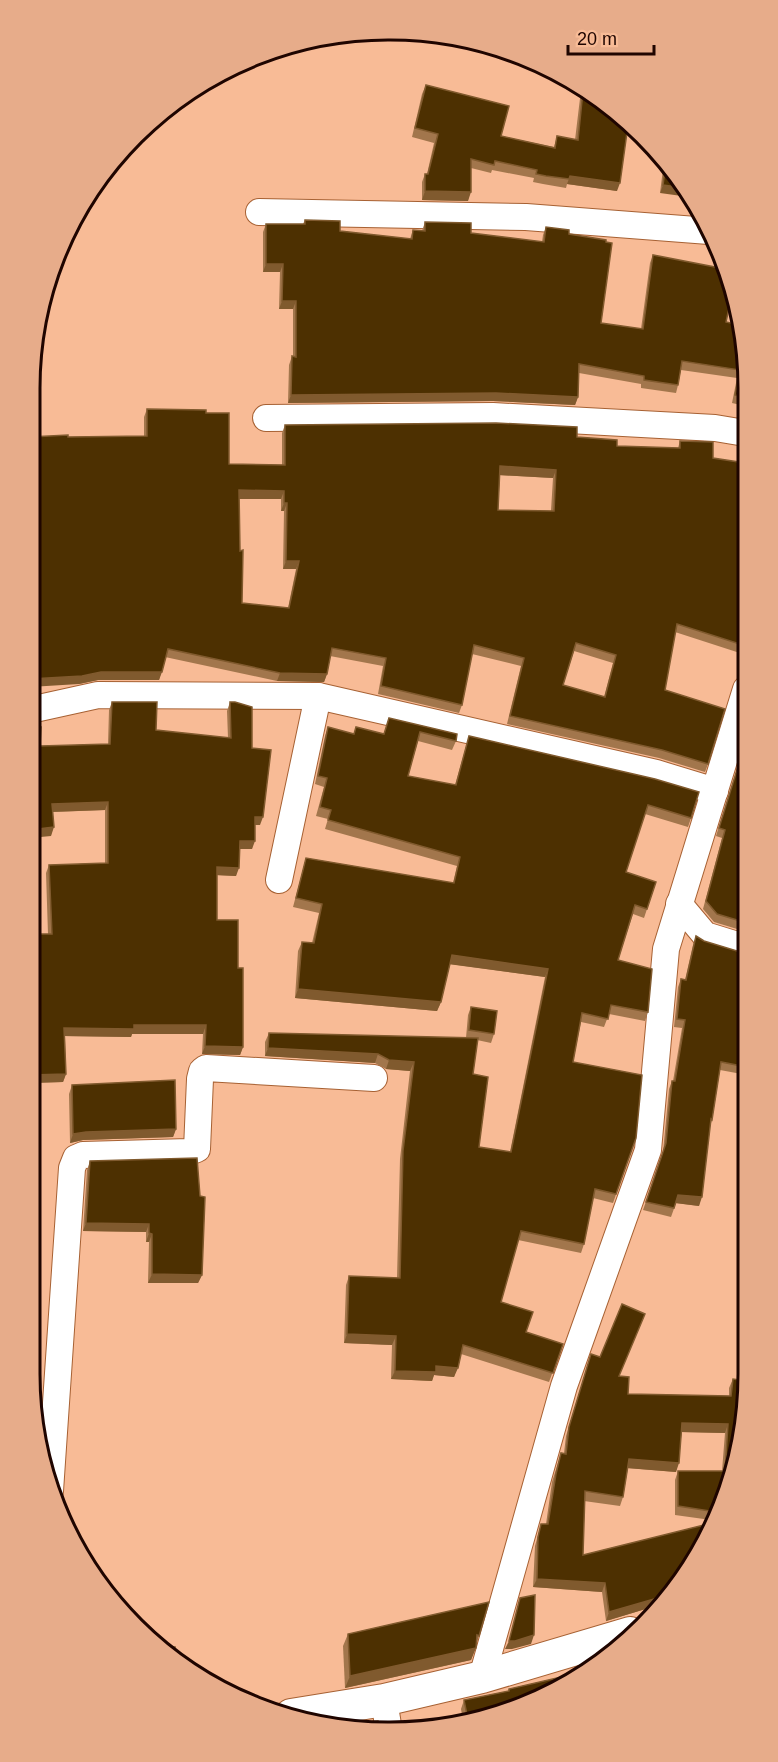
<svg xmlns="http://www.w3.org/2000/svg" width="778" height="1762" viewBox="0 0 778 1762" font-family="Helvetica,sans-serif">
	<style>
		.lines { fill: none; stroke-linecap: round; stroke-linejoin: round }
		.minor-casing { stroke: #a76133; stroke-width: 28 }
		.tertiary-casing { stroke: #a76133; stroke-width: 34 }
		.minor { stroke: #fff; stroke-width: 26 }
		.tertiary { stroke: #fff; stroke-width: 32 }
		.wall { fill: #a2764c; fill-rule: evenodd }
		.shaded-wall { fill: #805a2e }
		.building { fill: #4d3001; stroke: #805a2e; stroke-width: 1.5; fill-rule: evenodd }
		.rim { fill: none; stroke: #1f0500; stroke-width: 3 }
	</style>
	<rect width="100%" height="100%" fill="#f8bb96"/>
	<g class="lines">
		<g class="minor-casing">
			<g id="minor">
				<path d="M259,212L526,217L709,231"/>
				<path d="M266,418L493,416L715,428L745,433"/>
				<path d="M30,710L98,695L318,696L656,773L715,791"/>
				<path d="M279,880L318,696"/>
				<path d="M679,904L705,935L747,948"/>
				<path d="M50,1491L72,1168L76,1158L83,1155L189,1152L197,1149L200,1079L202,1071L206,1068L374,1078"/>
				<path d="M482,1677L564,1386L648,1150L666,949L746,689"/>
				<path d="M384,1700L388,1725"/>
			</g>
		</g>
		<g class="tertiary-casing">
			<path id="tertiary" d="M291,1715L384,1700L482,1677L630,1633"/>
		</g>
		<use href="#minor" class="minor"/>
		<use href="#tertiary" class="tertiary"/>
	</g>
	<g class="wall">
		<path d="M426,85L501,136L554,147L557,136L575,140L581,90L607,104L617,191L567,184L566,188L543,184L533,182L534,178L492,170L491,173L471,168L468,201L422,200V182L425,174H427L434,143L412,137L422,94Z"/>
		<path d="M664,161L674,170L660,193Z"/>
		<path d="M305,220L340,231L410,239L413,230L422,231L425,222L471,233L542,242L543,235L546,227L569,234L601,323L641,329L650,263L653,255L726,322L745,342V406L732,403L737,378L681,370L678,385L676,393L641,388V384L579,373L578,397L575,405L493,401L288,403L289,365L292,356L293,357V309H279L280,272H263V232L266,224H303Z"/>
		<path d="M147,409L206,413L229,464L282,465V433L285,425L577,437L617,446L678,448L680,441L713,458L745,463L746,655L675,632L665,690L708,764L705,772L659,758L507,724L521,666L472,654L462,705L459,713L378,694L383,666L330,656L327,674L324,682L277,681L165,657L159,680H98L79,684L68,437L144,436V417ZM500,475L553,478L551,511L498,510ZM239,499H281V511H284L283,569H296L288,608L242,603L240,551ZM574,651L613,663L604,697L563,685Z"/>
		<path d="M112,702L156,730L228,738L227,711L230,702L252,748L260,825H255L252,849H240L236,876L217,875V920L238,968L243,1047L240,1055L202,1054L203,1034H132L131,1037L65,1036L66,1074L63,1082L30,1083V940L32,934H48L46,873L49,865L105,863V810L53,812L51,836L40,746L108,744L109,710Z"/>
		<path d="M389,718L456,741L452,750L418,741L408,776L455,785L469,736L691,818L688,827L645,814L626,872L656,882L644,918L633,914L618,960L648,1012L645,1021L609,1014L604,1027L581,1022L573,1062L636,1138L613,1203L593,1198L584,1244L581,1253L518,1240L501,1302L526,1332L563,1344L549,1382L461,1354L454,1377L434,1375L432,1381L391,1379L392,1345L344,1343L346,1285L349,1276L397,1278L400,1159L410,1071L386,1069L375,1063L265,1056V1042L269,1033L466,1038L468,1015L471,1007L494,1034L491,1043L477,1040L473,1074L479,1147L510,1152L545,977L450,964L441,1002L437,1011L295,998L298,951L302,942L312,943L319,913L293,907L306,858L453,883L457,866L325,829L328,819L316,816L324,787L315,784L325,736L328,727L353,734H384Z"/>
		<path d="M746,740L747,932L714,922L703,909L722,838L716,836Z"/>
		<path d="M696,936L704,941L747,954V1075L720,1070L712,1120L710,1126L699,1206L676,1203L671,1217L643,1210L663,1152L669,1089L672,1081H673L682,1028L674,1027L678,987L681,979L685,980L693,945Z"/>
		<path d="M72,1085L176,1129L173,1137L83,1140L70,1143L69,1094Z"/>
		<path d="M90,1161L202,1275L198,1283H148L149,1242H146V1232L83,1231L87,1170Z"/>
		<path d="M591,1354L600,1357L620,1376L628,1394L729,1396V1388L733,1379L729,1489L711,1520L675,1515V1480L678,1471H722L725,1433L682,1432L676,1472L628,1468L623,1497L620,1506L584,1501L583,1555L708,1524L662,1604L606,1621L602,1592L533,1587L535,1546L541,1524H546L552,1482L561,1453H564L566,1436Z"/>
		<path d="M348,1634L479,1636L471,1660L345,1688L343,1646Z"/>
		<path d="M583,1672L459,1725L463,1721L461,1709L464,1700L508,1691L509,1689Z"/>
	</g>
	<g class="shaded-wall">
		<path d="M570,176L620,183L617,191L567,184Z"/>
		<path d="M663,185L684,188L689,197L660,193Z"/>
		<path d="M425,191L471,192L468,201L422,200Z"/>
		<path d="M266,264H283L280,272H263Z"/>
		<path d="M282,301H296L293,309H279Z"/>
		<path d="M496,393L578,397L575,405L493,401L288,403L291,395Z"/>
		<path d="M500,466L556,470L553,478L497,475Z"/>
		<path d="M239,490L284,491L281,499H236Z"/>
		<path d="M284,503H287L284,511H281Z"/>
		<path d="M286,561H299L296,569H283Z"/>
		<path d="M101,672H162L159,680H98L79,684L30,687V679Z"/>
		<path d="M280,673L327,674L324,682L277,681Z"/>
		<path d="M108,802L105,810L49,812L52,804Z"/>
		<path d="M255,817H263L260,825H252Z"/>
		<path d="M54,827L51,836L30,838V830Z"/>
		<path d="M240,841H255L252,849H237Z"/>
		<path d="M217,867L239,868L236,876L214,875Z"/>
		<path d="M452,955L548,969L545,977L448,964Z"/>
		<path d="M298,989L441,1002L437,1011L295,998Z"/>
		<path d="M134,1025H206L203,1034H132L131,1037L61,1036L64,1028Z"/>
		<path d="M205,1046L243,1047L240,1055L202,1054Z"/>
		<path d="M268,1048L378,1054L375,1063L265,1056Z"/>
		<path d="M389,1060L414,1062L410,1071L386,1069Z"/>
		<path d="M66,1074L63,1082L30,1083V1075Z"/>
		<path d="M176,1129L173,1137L83,1140L70,1143L73,1134L86,1132Z"/>
		<path d="M678,1195L702,1197L699,1206L675,1203Z"/>
		<path d="M86,1223L149,1224L146,1232L83,1231Z"/>
		<path d="M149,1233L152,1234L149,1242H146Z"/>
		<path d="M152,1274L202,1275L198,1283H148Z"/>
		<path d="M347,1334L396,1336L392,1345L344,1343Z"/>
		<path d="M436,1366L458,1368L454,1377L434,1375L432,1381L391,1379L395,1371Z"/>
		<path d="M682,1423L728,1424L725,1433L679,1432Z"/>
		<path d="M629,1459L679,1463L676,1472L626,1468Z"/>
		<path d="M537,1579L605,1583L602,1592L533,1587Z"/>
		<path d="M668,1595L662,1604L606,1621L609,1612Z"/>
		<path d="M534,1635L531,1644L512,1649H505L509,1641Z"/>
		<path d="M476,1648L471,1660L345,1688L350,1676Z"/>
	</g>
	<g class="building">
		<path d="M426,85L509,106L501,136L555,148L557,136L578,140L583,91L607,104L628,125L620,183L570,176L569,179L546,176L536,174L537,170L495,161L494,165L471,159V192L425,191V174H428L438,134L415,128Z"/>
		<path d="M666,163L674,170L684,188L663,185Z"/>
		<path d="M305,220L340,221V231L412,239L413,230L425,231V222L471,223V233L544,242L546,227L569,230V234L606,240V242L612,243L601,323L643,329L653,255L725,269L732,294L726,322L740,325L745,342V397L735,395L740,370L682,361L678,385L644,380V376L579,364L578,397L496,393L291,395L292,356L296,357V301H282L283,264H266V224H305Z"/>
		<path d="M147,409L206,410V413H229V464L285,465V425L496,423L577,427V437L617,440V446L680,448V441L713,442V458L745,463L746,646L677,624L665,690L725,709L708,764L662,750L510,716L524,658L474,645L462,705L381,686L386,658L332,648L327,674L280,673L168,649L162,672H101L82,676L30,679V437L68,435V437L147,436ZM500,466L556,470L554,511L498,510ZM239,490L284,491V503H287L286,561H299L289,608L242,603L243,550L240,551ZM576,643L616,655L605,697L563,685Z"/>
		<path d="M112,702H157L156,730L231,738L230,702H235L252,707V748L271,750L263,817H255V841H240L239,868L217,867V920H238V968H243V1047L205,1046L206,1025H134V1029L64,1028L66,1074L30,1075V1013H33L32,934H52L49,865L108,863V802L52,804L54,827L30,830V727H41L40,746L110,744Z"/>
		<path d="M389,718L457,734L456,741L420,732L408,776L456,785L469,736L655,779L699,792L691,818L648,805L626,872L656,882L647,909L635,905L618,960L652,969L648,1012L611,1005L608,1019L582,1013L573,1062L642,1075L636,1138L616,1194L595,1189L584,1244L521,1231L501,1302L533,1312L526,1332L563,1344L553,1373L463,1345L458,1368L436,1366V1372L395,1371L396,1336L347,1334L349,1276L400,1278L403,1151L414,1062L389,1060L378,1054L268,1048L269,1033L478,1038L473,1074L488,1077L479,1147L511,1152L548,969L452,955L441,1002L298,989L302,942L314,943L322,904L296,898L306,858L454,883L460,857L328,820L331,810L320,807L327,778L318,776L328,727L354,734L356,727L384,734Z"/>
		<path d="M746,741L747,923L717,914L706,901L725,830L719,828Z"/>
		<path d="M696,936L704,941L747,954V1067L721,1062L712,1120L711,1119L702,1197L678,1195L674,1208L646,1202L666,1143L672,1081H675L685,1020L677,1019L681,979L686,980Z"/>
		<path d="M471,1007L497,1011L494,1034L469,1030Z"/>
		<path d="M175,1080L176,1129L86,1132L73,1134L72,1085Z"/>
		<path d="M30,1119H32L31,1170H30Z"/>
		<path d="M197,1158L200,1196L205,1197L202,1275L152,1274V1234L149,1233V1224L86,1223L90,1161Z"/>
		<path d="M622,1304L645,1314L619,1376L629,1377L628,1394L731,1396L733,1379L747,1381L729,1489L716,1512L678,1506V1471H725L728,1424L682,1423L679,1463L629,1459L623,1497L585,1491L583,1555L708,1524L668,1595L609,1612L605,1583L537,1579L538,1537L541,1524H548L556,1474L561,1453L566,1454L569,1427L591,1354L600,1357Z"/>
		<path d="M535,1595L534,1635L515,1641H509L520,1598Z"/>
		<path d="M489,1602L479,1636L477,1635L476,1648L350,1676L348,1634Z"/>
		<path d="M165,1647H175V1656Z"/>
		<path d="M583,1672L568,1684L459,1725H433L468,1720L464,1700L509,1691V1689Z"/>
		<path d="M378,1721L381,1725H348V1724Z"/>
	</g>
	<path d="M0 0H778V1762H0ZM388 40H390A348 348 0 0 1 738 388V1374A348 348 0 0 1 390 1722H388A348 348 0 0 1 40 1374V388A348 348 0 0 1 388 40Z" fill="#e7ac8a" fill-rule="evenodd"/>
	<path class="rim" d="M388 40H390A348 348 0 0 1 738 388V1374A348 348 0 0 1 390 1722H388A348 348 0 0 1 40 1374V388A348 348 0 0 1 388 40Z"/>
	<path d="M568 45v9h86v-9" fill="none" stroke="#1f0500" stroke-width="3"/>
	<text x="577" y="45" font-size="18" fill="#1f0500" stroke="#f8bb96" stroke-width="4.5" paint-order="stroke">20 m</text>
</svg>
